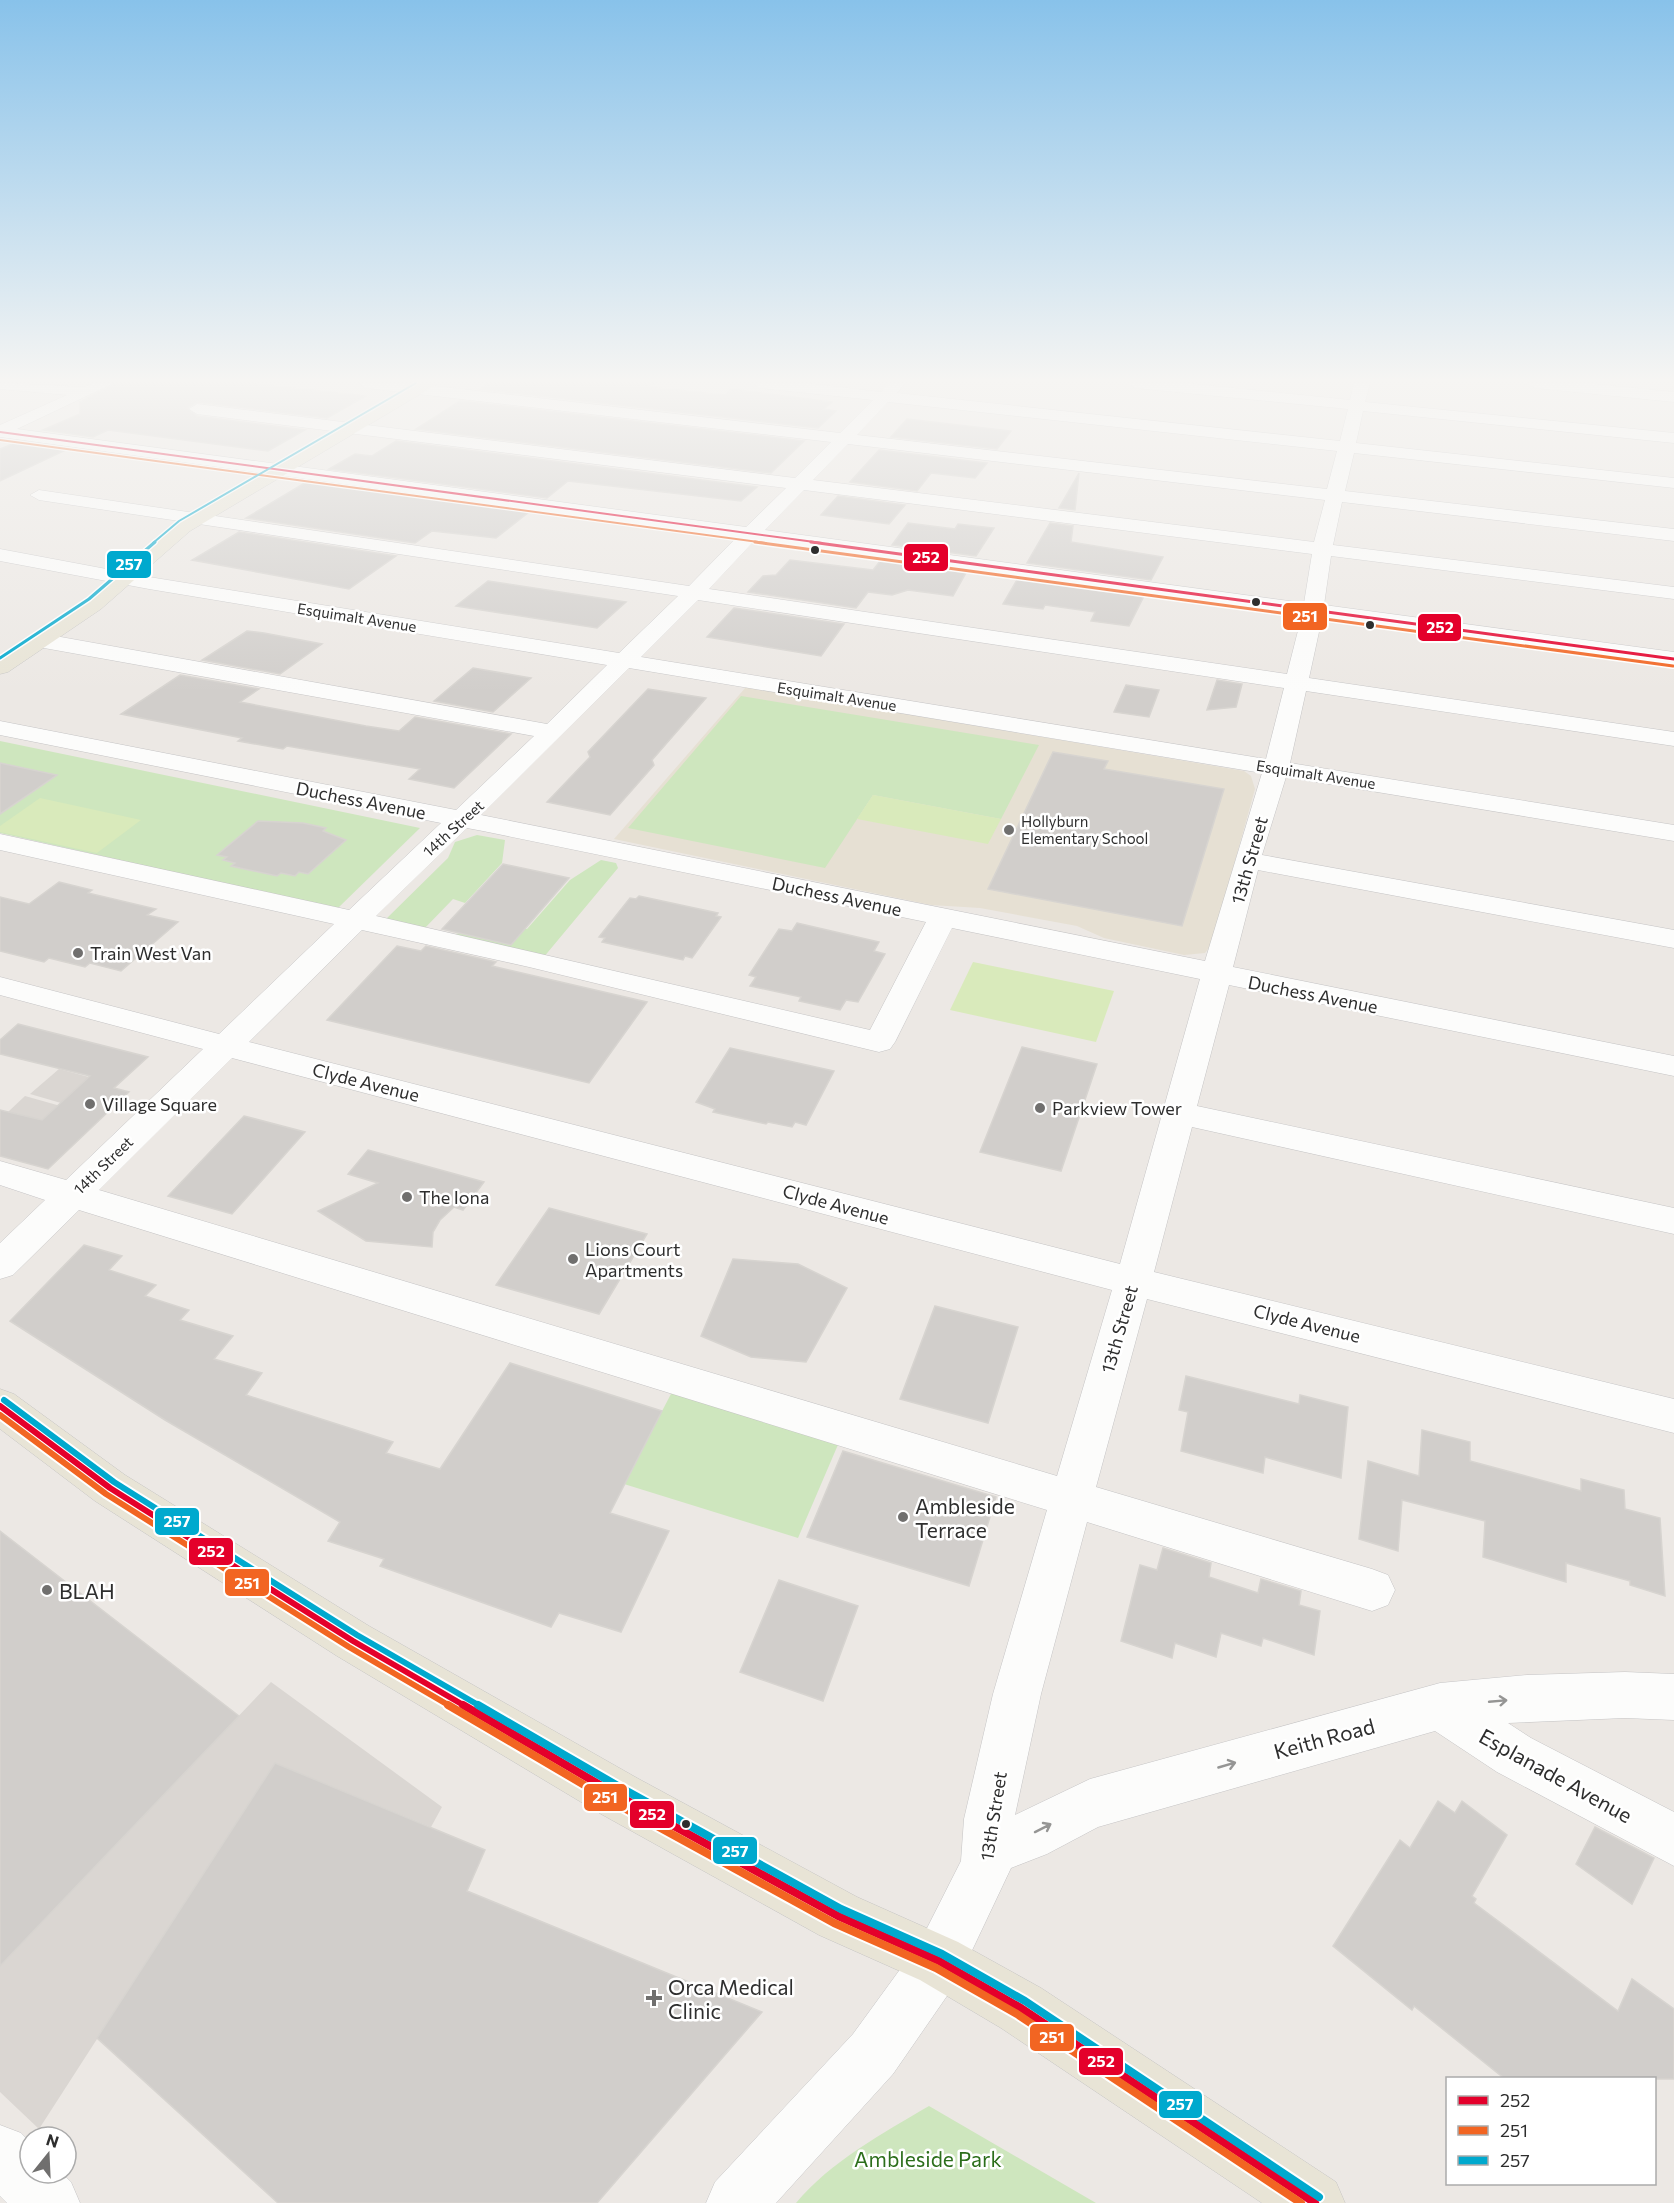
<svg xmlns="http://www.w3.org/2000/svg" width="1674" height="2203" viewBox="0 0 1674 2203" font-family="Commissioner,sans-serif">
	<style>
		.education { fill: #e6e0d3 }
		.green { fill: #cee6be }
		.pitch { fill: #d9eabb }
		.plaza { fill: #dad6d2 }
		.building { fill: #d1cecb; stroke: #d7d4d0; stroke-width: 1.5 }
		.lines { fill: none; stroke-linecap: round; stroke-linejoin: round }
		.minor-casing { stroke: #c5c4c5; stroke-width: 1 }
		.major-casing { stroke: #c6c5c4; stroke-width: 1 }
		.minor { fill: #fcfcfb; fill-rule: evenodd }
		.major { fill: #e8e4d6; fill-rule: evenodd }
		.bus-1-far3-casing { stroke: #fff; stroke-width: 4.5 }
		.bus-1-far2-casing { stroke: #fff; stroke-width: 6 }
		.bus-1-far1-casing { stroke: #fff; stroke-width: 10 }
		.bus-1-casing { stroke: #fff; stroke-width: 12 }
		.bus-2-far3-casing { stroke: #fff; stroke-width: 4.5 }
		.bus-2-far2-casing { stroke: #fff; stroke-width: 6 }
		.bus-2-far1-casing { stroke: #fff; stroke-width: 10 }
		.bus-2-casing { stroke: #fff; stroke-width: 12 }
		.bus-3-far3-casing { stroke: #fff; stroke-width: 4.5 }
		.bus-3-far2-casing { stroke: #fff; stroke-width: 6 }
		.bus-3-far1-casing { stroke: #fff; stroke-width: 10 }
		.bus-3-casing { stroke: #fff; stroke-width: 12 }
		.bus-1-far3 { stroke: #e4002b; stroke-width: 2 }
		.bus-1-far2 { stroke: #e4002b; stroke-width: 3 }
		.bus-1-far1 { stroke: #e4002b; stroke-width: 6 }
		.bus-1 { stroke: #e4002b; stroke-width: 8 }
		.bus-2-far3 { stroke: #f26522; stroke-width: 2 }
		.bus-2-far2 { stroke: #f26522; stroke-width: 3 }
		.bus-2-far1 { stroke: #f26522; stroke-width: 6 }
		.bus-2 { stroke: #f26522; stroke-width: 8 }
		.bus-3-far3 { stroke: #00a9ce; stroke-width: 2 }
		.bus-3-far2 { stroke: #00a9ce; stroke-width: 3 }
		.bus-3-far1 { stroke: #00a9ce; stroke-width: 6 }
		.bus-3 { stroke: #00a9ce; stroke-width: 8 }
		.oneway { stroke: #959594 }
		.bus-dot { fill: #2e2e2e; stroke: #fff; stroke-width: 2 }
		.poi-dot { fill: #706f6e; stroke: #fff; stroke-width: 2 }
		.labels { text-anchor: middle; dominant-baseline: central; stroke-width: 5; stroke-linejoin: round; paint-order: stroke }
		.far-street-label { font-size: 15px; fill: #2e2e2e; stroke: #fff }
		.far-poi-label { font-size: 15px; fill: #2e2e2e; stroke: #fff; text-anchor: start }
		.street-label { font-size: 18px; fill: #2e2e2e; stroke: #fff }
		.poi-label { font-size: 18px; fill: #2e2e2e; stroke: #fff; text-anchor: start }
		.near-poi-label { font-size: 21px; fill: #2e2e2e; stroke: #fff; text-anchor: start }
		.near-street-label { font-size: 21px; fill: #2e2e2e; stroke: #fff }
		.near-park-label { font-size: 21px; fill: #2c6e1b; stroke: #fff }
		.line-badge { stroke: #fff; stroke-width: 2 }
		.badge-label { font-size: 16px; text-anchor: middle; font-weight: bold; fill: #fff }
	</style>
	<rect width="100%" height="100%" fill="#ece8e4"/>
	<path class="education" d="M746,687L1244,771L1251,776L1255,789L1212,944L1205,953L1184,955L1104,938L1077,926L980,908L931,905L614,839Z"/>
	<g class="green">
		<path d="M741,696L1039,745L1001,819L873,795L825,868L628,828Z"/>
		<path d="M0,741L420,828L337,909L0,833Z"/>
		<path d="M477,835L505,840L502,863L465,903L453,899L422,931L384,921L448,858L455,842Z"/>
		<path d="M601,860L616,863L618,868L543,958L461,939L455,934L512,925L527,929L570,880Z"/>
		<path d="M672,1392L840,1440L798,1538L624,1484Z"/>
		<path d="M929,2106L1096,2203H796C830,2162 883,2133 929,2106Z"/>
	</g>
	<g class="pitch">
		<path d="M873,795L1001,819L988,844L857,819Z"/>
		<path d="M40,798L141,820L97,853L0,832V826Z"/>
		<path d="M973,962L1114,991L1096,1042L950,1010Z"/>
	</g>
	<g class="plaza">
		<path d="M59,1069L89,1077L61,1103L30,1094Z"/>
		<path d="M25,1096L64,1107L48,1122L8,1112Z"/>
		<path d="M271,1682L442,1807L431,1827L275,1763L39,2129L0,2092V1953L7,1959Z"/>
	</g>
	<g class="building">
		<path d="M116,383H248L366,396L327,418L197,402L187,408L197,416L305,430L268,451L108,430L93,437L43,430L80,414V402Z"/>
		<path d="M489,383H654L648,387L725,395L731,389L832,402L824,409L836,411L818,428L480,389Z"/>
		<path d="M460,401L804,441L771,473L416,429Z"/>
		<path d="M907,419L1011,431L997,449L891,437Z"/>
		<path d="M396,441L757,487L741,501L568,481L547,498L329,469L355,454L372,456Z"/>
		<path d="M17,442L68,449L0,481V449Z"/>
		<path d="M879,450L987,463L975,478L931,473L917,491L850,482Z"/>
		<path d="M1079,473L1075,510L1059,508Z"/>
		<path d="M308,481L529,512L496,538L432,531L415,543L246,518Z"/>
		<path d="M838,496L905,505L889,524L821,515Z"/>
		<path d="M908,523L955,529L958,524L994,528L976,556L892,545Z"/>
		<path d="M1050,523L1073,526L1071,542L1163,557L1151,580L1027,563Z"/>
		<path d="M239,532L396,556L349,589L192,560Z"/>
		<path d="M790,560L873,570L881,560L967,571L953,596L908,590L892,595L868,592L856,608L748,592L763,576L776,575Z"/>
		<path d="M1018,578L1144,596L1129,626L1091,621L1095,612L1045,605L1043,609L1003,604Z"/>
		<path d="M488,581L626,602L597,628L456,606Z"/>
		<path d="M734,608L844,624L821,656L707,637Z"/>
		<path d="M247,631L264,633L322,644L280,674L202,660Z"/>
		<path d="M473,668L531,678L493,712L434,701Z"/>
		<path d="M180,675L259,689L240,702L366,726L399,731L415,717L511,734L454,788L409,779L420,769L287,746L283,749L238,741L242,738L121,714Z"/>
		<path d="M1217,680L1242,684L1236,707L1207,710Z"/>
		<path d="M1126,685L1159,690L1149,717L1114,712Z"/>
		<path d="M648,689L706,698L652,760L654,765L610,815L547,802L590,757L588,752Z"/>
		<path d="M1053,752L1108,761L1104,769L1224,789L1182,926L988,889Z"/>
		<path d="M0,763L57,775L0,814Z"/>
		<path d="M258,821L303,823L326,828L323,831L346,840L308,874L299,872L295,876L281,873L277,876L231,866L235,863L223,860L227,857L217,855Z"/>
		<path d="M503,864L569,878L511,945L442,929Z"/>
		<path d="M59,882L92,890L88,893L156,909L147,915L178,922L121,971L90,963L85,967L49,958L44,962L0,951V897L29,904Z"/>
		<path d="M639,896L718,913L716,916L721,917L692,958L685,956L683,960L602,942L605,938L599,937L630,898L636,899Z"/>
		<path d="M797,923L879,942L874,951L885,954L858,1002L846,1000L840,1010L799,1001L801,997L750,986L756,977L749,975L779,929L792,931Z"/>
		<path d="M397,946L421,951L426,946L496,962L492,966L647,1002L589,1083L327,1020Z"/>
		<path d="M18,1024L148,1057L114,1088L129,1092L48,1169L0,1156V1110L42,1120L90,1076L0,1054V1040Z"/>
		<path d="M1022,1047L1097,1064L1061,1171L980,1152Z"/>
		<path d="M730,1048L834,1071L806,1125L795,1122L792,1127L768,1122L766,1124L713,1112L715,1109L696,1102Z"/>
		<path d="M244,1116L305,1132L232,1214L168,1196Z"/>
		<path d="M368,1150L484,1182L463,1210L454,1207L440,1220L433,1232L432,1247L366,1241L318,1211L378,1183L348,1174Z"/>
		<path d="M549,1208L647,1234L599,1314L496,1285Z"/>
		<path d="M84,1245L122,1256L109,1270L156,1285L145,1296L189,1310L180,1320L233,1336L214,1359L262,1373L246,1395L393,1442L386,1453L440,1469L510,1363L662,1411L610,1513L669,1531L621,1632L559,1613L551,1627L380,1566L384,1559L328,1541L340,1522L165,1420L10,1321Z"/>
		<path d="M733,1259L798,1264L847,1288L806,1362L751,1357L701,1336Z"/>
		<path d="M935,1306L1018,1327L988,1423L900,1399Z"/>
		<path d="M1186,1376L1299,1404L1300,1395L1348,1407L1341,1478L1265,1457L1263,1473L1181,1451L1188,1412L1179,1410Z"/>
		<path d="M1422,1430L1470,1442V1461L1581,1491V1479L1624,1490L1625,1509L1660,1518L1665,1596L1630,1585V1581L1566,1563V1582L1483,1557L1485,1521L1402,1500L1398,1551L1359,1539L1368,1461L1419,1476Z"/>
		<path d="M843,1451L996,1497L969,1586L807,1537Z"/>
		<path d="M0,1531L239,1716L0,1966Z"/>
		<path d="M1163,1548L1211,1563L1209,1577L1258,1593L1261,1579L1301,1591L1299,1605L1320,1611L1314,1655L1263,1638L1261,1646L1221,1633L1216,1657L1175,1643L1172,1658L1121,1641L1140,1565L1157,1570Z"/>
		<path d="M779,1580L858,1606L823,1701L740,1672Z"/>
		<path d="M275,1763L485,1850L467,1891L762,2012L597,2203H278L97,2038Z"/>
		<path d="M1438,1801L1455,1813L1462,1801L1507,1835L1472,1896L1476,1899L1474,1903L1618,2011L1632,1979L1674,2009V2079H1505L1414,2006L1412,2010L1333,1946L1400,1840L1410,1848Z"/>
		<path d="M1595,1827L1654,1858L1632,1904L1576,1864Z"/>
	</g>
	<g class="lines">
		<g class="minor-casing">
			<g id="minor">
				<path d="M0,383L85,387L94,383H114L17,429L746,527L786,488L197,414L189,409L197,404L795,478L831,442L366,388L359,383H409L840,433L873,400L760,388L753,383H805L881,392L889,383H905L897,393L1340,441L1348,409L1135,388L1128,383H1184L1350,400L1354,383H1370L1365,402L1674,433V443L1363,411L1356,443L1674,478V488L1354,453L1345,491L1674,529V541L1342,502L1333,545L1674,587V599L1331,556L1324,605L1674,652V666L1322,618L1309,678L1674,732V746L1306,691L1290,763L1674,825V841L1286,777L1262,855L1674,930V948L1258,870L1233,967L1674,1056V1076L1229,985L1197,1106L1674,1208V1234L1192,1127L1154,1272L1674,1399V1433L1147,1299L1096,1487L1372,1569L1388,1575L1395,1590L1388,1605L1372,1611L1087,1522L1041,1694L1015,1815L1090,1779L1440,1683L1527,1675L1625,1672L1674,1674V1720L1625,1718L1508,1723L1531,1738L1674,1812V1866L1497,1772L1435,1731L1098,1827L1047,1854L1011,1868L958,1980L893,2074L776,2203H706L715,2182L853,2034L920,1942L961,1861L964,1819L993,1694L1047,1510L79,1210L13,1275L0,1279V1243L45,1200L0,1185V1161L66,1180L203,1049L0,995V977L219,1034L334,924L0,850V834L349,910L441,823L0,735V721L456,810L534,736L44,648L36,646L33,641L36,636L44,634L547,724L607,665L149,589L0,561V549L149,577L619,653L678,596L39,500L30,495L39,490L689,586L736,538L0,437V425L67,395L0,389ZM888,402L1337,451L1327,489L857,435ZM848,444L1325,500L1314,542L813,480ZM804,490L1312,554L1304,603L765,530ZM755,540L1302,615L1287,674L709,589ZM698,600L1284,688L1266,759L641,657ZM629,668L1262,773L1205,961L481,815ZM467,828L483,831L926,922L870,1030L376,916ZM952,928L1200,979L1120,1264L249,1042L362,930L529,967L879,1052L890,1049L895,1042ZM232,1058L1112,1290L1057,1476L99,1190Z"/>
				<path d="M1528,383H1584L1674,392V402L1535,388Z"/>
				<path d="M0,2125L21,2133L30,2142V2173H62L71,2182L80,2203H7L0,2196Z"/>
			</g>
		</g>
		<g class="major-casing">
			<g id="major">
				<path d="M420,383H439L190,531L101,609L8,672L0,674V657L87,601L176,523Z"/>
				<path d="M0,1389L14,1394L125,1475L369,1626L637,1778L857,1897L958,1942L1041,1988L1336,2182L1345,2203H1262L1001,2028L920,1980L819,1935L601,1814L337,1656L95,1501L0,1429Z"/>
			</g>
		</g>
		<use href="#minor" class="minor"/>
		<use href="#major" class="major"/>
		<g class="bus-1-far3-casing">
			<path id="bus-1-far3" d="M0,432L822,543"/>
		</g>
		<g class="bus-1-far2-casing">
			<path id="bus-1-far2" d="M811,542L1674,659"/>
		</g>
		<g class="bus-1-far1-casing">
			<path id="bus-1-far1" d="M0,1406L110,1488L353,1641L465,1706"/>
		</g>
		<g class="bus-1-casing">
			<path id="bus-1" d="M463,1705L619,1796L838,1916L939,1961L1021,2008L1315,2203"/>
		</g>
		<g class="bus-2-far3-casing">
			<path id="bus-2-far3" d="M0,440L766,543"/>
		</g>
		<g class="bus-2-far2-casing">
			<path id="bus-2-far2" d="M755,542L1673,666"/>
		</g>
		<g class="bus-2-far1-casing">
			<path id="bus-2-far1" d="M0,1415L106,1494L349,1647L450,1706"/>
		</g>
		<g class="bus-2-casing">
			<path id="bus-2" d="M448,1705L615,1803L834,1923L936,1968L1017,2014L1301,2203"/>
		</g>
		<g class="bus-3-far3-casing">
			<path id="bus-3-far3" d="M153,543L179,521L416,383"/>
		</g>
		<g class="bus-3-far2-casing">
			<path id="bus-3-far2" d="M0,658L89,599L155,542"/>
		</g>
		<g class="bus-3-far1-casing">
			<path id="bus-3-far1" d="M4,1400L114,1482L357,1635L480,1706"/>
		</g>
		<g class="bus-3-casing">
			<path id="bus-3" d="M478,1705L623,1789L841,1909L942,1954L1025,2001L1319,2197"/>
		</g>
		<use href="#bus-1-far3" class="bus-1-far3"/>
		<use href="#bus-1-far2" class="bus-1-far2"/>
		<use href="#bus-1-far1" class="bus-1-far1"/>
		<use href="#bus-1" class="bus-1"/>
		<use href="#bus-2-far3" class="bus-2-far3"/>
		<use href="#bus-2-far2" class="bus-2-far2"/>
		<use href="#bus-2-far1" class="bus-2-far1"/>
		<use href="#bus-2" class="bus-2"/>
		<use href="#bus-3-far3" class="bus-3-far3"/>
		<use href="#bus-3-far2" class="bus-3-far2"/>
		<use href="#bus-3-far1" class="bus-3-far1"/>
		<use href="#bus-3" class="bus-3"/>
	</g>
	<defs><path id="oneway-shaft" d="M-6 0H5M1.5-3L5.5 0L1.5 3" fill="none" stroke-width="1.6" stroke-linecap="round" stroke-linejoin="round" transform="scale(1.5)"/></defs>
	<g class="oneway">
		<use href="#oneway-shaft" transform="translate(1498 1701) rotate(-5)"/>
		<use href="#oneway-shaft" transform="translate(1227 1765) rotate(-16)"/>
		<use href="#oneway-shaft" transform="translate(1043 1828) rotate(-27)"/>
	</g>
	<linearGradient id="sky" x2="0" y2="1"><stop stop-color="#88c2ea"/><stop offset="0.55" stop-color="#f6f5f3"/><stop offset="1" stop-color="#f6f5f3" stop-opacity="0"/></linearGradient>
	<rect width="1674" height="692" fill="url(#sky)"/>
	<g class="bus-dot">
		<circle cx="815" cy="550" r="5"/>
		<circle cx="1256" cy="602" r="5"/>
		<circle cx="1370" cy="625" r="5"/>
		<circle cx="686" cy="1824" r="5"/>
	</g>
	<g class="poi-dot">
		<circle cx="1009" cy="830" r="6"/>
		<circle cx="78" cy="953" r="6"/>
		<circle cx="90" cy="1104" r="6"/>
		<circle cx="1040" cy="1108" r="6"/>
		<circle cx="407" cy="1197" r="6"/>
		<circle cx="573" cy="1259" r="6"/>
		<circle cx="903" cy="1517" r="6"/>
		<circle cx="47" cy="1590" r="6"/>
		<path d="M651 1989h6v6h6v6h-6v6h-6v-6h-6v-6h6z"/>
	</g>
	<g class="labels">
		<g class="far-street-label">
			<text transform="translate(357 617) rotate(9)">Esquimalt Avenue</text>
			<text transform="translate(837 696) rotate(9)">Esquimalt Avenue</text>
			<text transform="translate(1316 774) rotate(9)">Esquimalt Avenue</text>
			<text transform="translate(453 828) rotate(-42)">14th Street</text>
			<text transform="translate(103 1165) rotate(-44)">14th Street</text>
		</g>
		<g class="far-poi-label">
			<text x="1021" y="821">Hollyburn<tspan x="1021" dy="17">Elementary School</tspan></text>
		</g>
		<g class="street-label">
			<text transform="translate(361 800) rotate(11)">Duchess Avenue</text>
			<text transform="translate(1249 860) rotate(-74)">13th Street</text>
			<text transform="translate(837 896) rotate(12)">Duchess Avenue</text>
			<text transform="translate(1313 994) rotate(11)">Duchess Avenue</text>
			<text transform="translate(366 1082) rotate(14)">Clyde Avenue</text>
			<text transform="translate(836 1204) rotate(15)">Clyde Avenue</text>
			<text transform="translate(1307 1323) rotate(14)">Clyde Avenue</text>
			<text transform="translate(1119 1329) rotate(-74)">13th Street</text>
			<text transform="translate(993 1816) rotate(-81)">13th Street</text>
		</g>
		<g class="poi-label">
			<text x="90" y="953">Train West Van</text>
			<text x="102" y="1104">Village Square</text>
			<text x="1052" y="1108">Parkview Tower</text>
			<text x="419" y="1197">The Iona</text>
			<text x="585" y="1249">Lions Court<tspan x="585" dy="21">Apartments</tspan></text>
		</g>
		<g class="near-poi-label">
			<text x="915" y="1505">Ambleside<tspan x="915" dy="24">Terrace</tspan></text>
			<text x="59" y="1590">BLAH</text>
			<text x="668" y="1986">Orca Medical<tspan x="668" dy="24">Clinic</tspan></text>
		</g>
		<g class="near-street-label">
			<text transform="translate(1324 1738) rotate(-15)">Keith Road</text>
			<text transform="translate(1556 1775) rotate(29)">Esplanade Avenue</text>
		</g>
		<g class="near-park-label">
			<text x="928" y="2158">Ambleside Park</text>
		</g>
	</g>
	<g class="line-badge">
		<rect x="903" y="543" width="46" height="29" rx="6" fill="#e4002b"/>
		<rect x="106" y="550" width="46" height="29" rx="6" fill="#00a9ce"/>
		<rect x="1282" y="602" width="46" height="29" rx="6" fill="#f26522"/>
		<rect x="1417" y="613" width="45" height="29" rx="6" fill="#e4002b"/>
		<rect x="154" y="1507" width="46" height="29" rx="6" fill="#00a9ce"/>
		<rect x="188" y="1537" width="46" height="29" rx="6" fill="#e4002b"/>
		<rect x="224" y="1568" width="46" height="29" rx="6" fill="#f26522"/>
		<rect x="583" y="1783" width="45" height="29" rx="6" fill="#f26522"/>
		<rect x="629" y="1800" width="46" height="29" rx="6" fill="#e4002b"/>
		<rect x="712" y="1836" width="46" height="29" rx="6" fill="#00a9ce"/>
		<rect x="1029" y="2023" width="46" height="29" rx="6" fill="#f26522"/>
		<rect x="1078" y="2047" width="46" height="29" rx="6" fill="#e4002b"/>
		<rect x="1158" y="2090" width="45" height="29" rx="6" fill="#00a9ce"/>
	</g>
	<g class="badge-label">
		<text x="926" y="563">252</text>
		<text x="129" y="570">257</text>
		<text x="1305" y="622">251</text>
		<text x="1440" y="633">252</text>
		<text x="177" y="1527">257</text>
		<text x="211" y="1557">252</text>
		<text x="247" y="1589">251</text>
		<text x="605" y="1803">251</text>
		<text x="652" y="1820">252</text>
		<text x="735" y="1857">257</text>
		<text x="1052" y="2043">251</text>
		<text x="1101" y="2067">252</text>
		<text x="1180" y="2110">257</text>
	</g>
	<rect x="1446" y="2077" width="210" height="108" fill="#ffffff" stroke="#ababab" stroke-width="1.5"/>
	<rect x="1458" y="2096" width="30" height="9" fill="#e4002b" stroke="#ababab" stroke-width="1.5"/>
	<text x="1500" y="2107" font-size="18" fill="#2e2e2e">252</text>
	<rect x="1458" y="2126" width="30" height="9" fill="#f26522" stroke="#ababab" stroke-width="1.5"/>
	<text x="1500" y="2137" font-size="18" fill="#2e2e2e">251</text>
	<rect x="1458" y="2156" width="30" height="9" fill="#00a9ce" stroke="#ababab" stroke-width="1.5"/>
	<text x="1500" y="2167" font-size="18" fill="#2e2e2e">257</text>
	<g transform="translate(48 2155) rotate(18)"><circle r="28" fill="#ffffff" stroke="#ababab" stroke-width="1.5"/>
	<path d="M0-4.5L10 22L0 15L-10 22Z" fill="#706f6e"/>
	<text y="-9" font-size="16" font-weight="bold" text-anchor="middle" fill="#2e2e2e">N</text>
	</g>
</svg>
